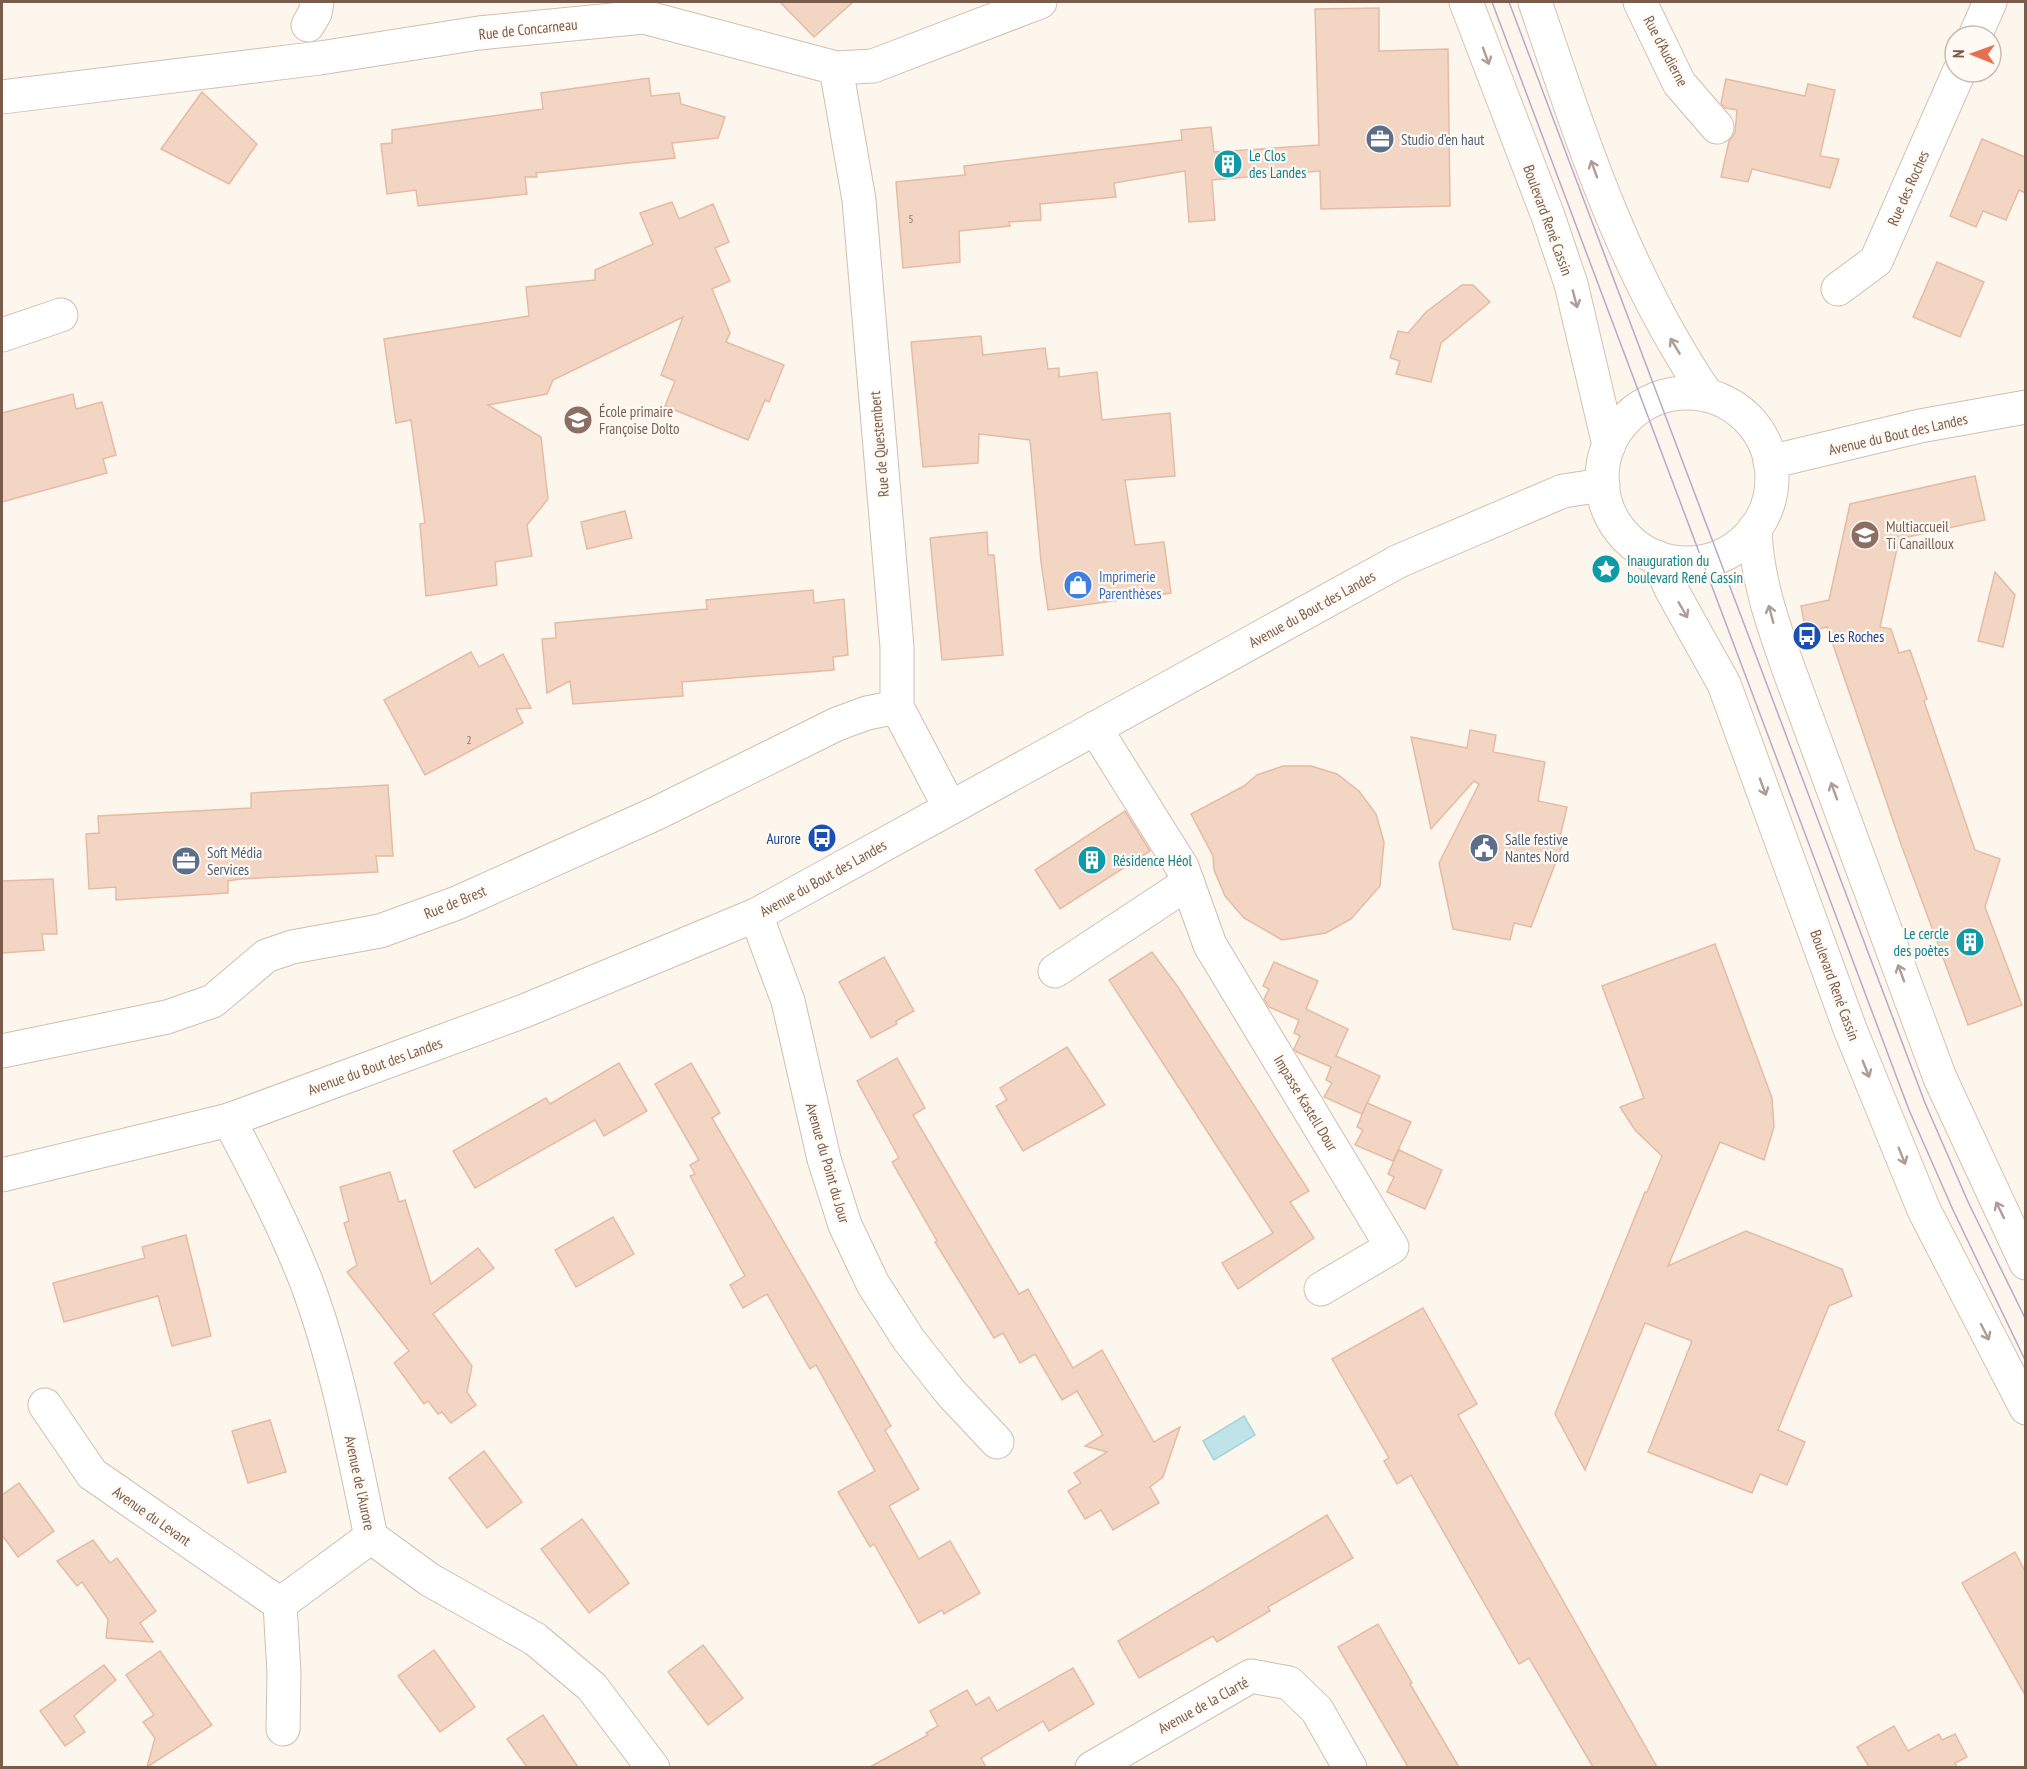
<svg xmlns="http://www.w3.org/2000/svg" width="2027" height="1769" viewBox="0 0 2027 1769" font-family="'PT Sans Narrow',sans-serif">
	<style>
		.water { fill: #bfe3e8; stroke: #a5d3da; stroke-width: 1.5 }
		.building { fill: #f3d5c3; stroke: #e6bba3; stroke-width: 1.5 }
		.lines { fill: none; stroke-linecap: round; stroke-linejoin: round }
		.minor-casing { stroke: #d1beb0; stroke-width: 35 }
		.tertiary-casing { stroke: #d1beb0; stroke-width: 35 }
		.secondary-casing { stroke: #d6c0b0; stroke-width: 35 }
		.minor { stroke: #fff; stroke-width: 33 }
		.tertiary { stroke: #fff; stroke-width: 33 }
		.secondary { stroke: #fff; stroke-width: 33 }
		.tram { stroke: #b9a8c9; stroke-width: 1.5 }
		.oneway { stroke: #af9d94 }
		.labels { text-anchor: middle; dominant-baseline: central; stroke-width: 4.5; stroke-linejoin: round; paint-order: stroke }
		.number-label { font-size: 12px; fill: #987a6a }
		.street-label { font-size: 15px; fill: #7a5c4d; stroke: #fffaf3 }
		.service-label { font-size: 15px; fill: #4e5e75; stroke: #fffaf3; text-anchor: start }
		.culture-label { font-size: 15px; fill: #0d838f; stroke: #fffaf3; text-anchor: start }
		.education-label { font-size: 15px; fill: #785e54; stroke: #fffaf3; text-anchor: start }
		.shop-label { font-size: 15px; fill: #366cbe; stroke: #fffaf3; text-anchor: start }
		.transit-label { font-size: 15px; fill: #164399; stroke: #fffaf3; text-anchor: start }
	</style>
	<rect width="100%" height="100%" fill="#fdf6ec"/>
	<path class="water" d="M1244,1416L1255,1435L1214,1460L1203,1441Z"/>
	<g class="building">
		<path d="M780,2H853L814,37Z"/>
		<path d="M1379,8V51L1448,49L1450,206L1321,209L1320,171L1212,180L1215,220L1189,222L1185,171L1114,183L1116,197L1040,204L1041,220L1009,222L1010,226L959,231L960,262L903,268L896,182L965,175L964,166L1182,140L1181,130L1211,127L1214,152L1319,145L1315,9Z"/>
		<path d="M649,78L651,96L679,93L681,104L725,117L718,138L672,143L675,158L536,173L537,177H525L527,194L418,206L416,190L387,194L381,144L392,143V130L543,109L541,93Z"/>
		<path d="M1726,79L1805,96L1808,84L1835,90L1820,156L1839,159L1830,188L1752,169L1748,182L1721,177L1729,141L1735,133L1737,110L1725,108L1721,103Z"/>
		<path d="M202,92L257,144L229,184L161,149Z"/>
		<path d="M1982,139L2025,157V193L2019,190L2006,220L1983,211L1976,227L1950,216Z"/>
		<path d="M672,202L679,219L713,204L729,242L715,248L730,281L712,289L730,333L726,342L784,365L769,402L765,400L748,440L665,406L675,381L661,375L683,317L553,380L547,394L488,405L541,437L548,499L527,525L532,556L495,562L497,585L426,596L420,524L425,523L411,420L396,423L384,339L529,316L526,287L595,280V270L653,244L640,213Z"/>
		<path d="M1937,262L1984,282L1960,337L1913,317Z"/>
		<path d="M1462,285H1473L1490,302L1441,343L1431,382L1396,374L1400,361L1390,358L1398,331L1408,333L1426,312Z"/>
		<path d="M981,336L983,355L1045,348L1048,369L1059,368V377L1097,372L1102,420L1170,413L1175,476L1125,480L1135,545L1164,542L1171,593L1048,610L1041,562L1030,440L979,434L978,463L923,467L911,342Z"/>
		<path d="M73,394L76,409L102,402L116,455L103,459L107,473L2,502V413Z"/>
		<path d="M1975,476L1985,520L1899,539L1880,627L1891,629L1899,653L1910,650L1927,699L1924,701L1975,850L2000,859L1985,907L2022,1005L1968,1025L1902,847L1827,627L1806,632L1801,606L1829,600L1850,504Z"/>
		<path d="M625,511L632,538L587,549L581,522Z"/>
		<path d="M987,532L988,555H994L1003,655L942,660L930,538Z"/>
		<path d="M1995,572L2015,595L2003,647L1978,641Z"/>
		<path d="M813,590L814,603L844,599L848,655L833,657L834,670L682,682L683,696L573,704L570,681L547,693L542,639L556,638L555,623L707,609L706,600Z"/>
		<path d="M471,652L479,667L503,654L531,708L516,709L523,723L425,775L384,700Z"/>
		<path d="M1470,730L1496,735L1493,752L1545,762L1538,801L1567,807L1560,837L1565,838L1531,927L1514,923L1510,940L1453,929L1439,863L1479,784L1474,781L1431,829L1411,737L1467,748Z"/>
		<path d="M1283,766H1311L1337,774L1359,791L1376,814L1384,842L1380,886L1351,919L1326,933L1282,940L1244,918L1225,896L1214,870L1213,856L1191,814L1244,786L1257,775Z"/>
		<path d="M388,785L393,856H376L378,872L240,879L228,881V893L116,900V887L89,889L86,834L99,833L98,816L251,808V793Z"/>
		<path d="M1125,811L1150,851L1060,909L1035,870Z"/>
		<path d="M53,879L57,934H42L44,950L2,953V881Z"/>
		<path d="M1715,944L1772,1098L1774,1127L1764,1160L1720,1142L1668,1266L1746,1231L1842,1269L1852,1296L1829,1306L1778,1430L1805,1442L1787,1485L1760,1474L1752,1493L1648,1452L1692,1341L1645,1323L1585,1470L1555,1414L1645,1192H1647L1662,1156L1635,1130L1620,1107L1644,1098L1602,986Z"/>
		<path d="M1152,952L1178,987L1309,1191L1290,1202L1314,1238L1238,1289L1222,1263L1273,1233L1109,980Z"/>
		<path d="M884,957L914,1011L896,1021L897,1024L871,1038L839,982Z"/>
		<path d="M1274,962L1318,981L1306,1009L1348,1029L1336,1056L1380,1076L1362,1114L1324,1097L1332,1083L1326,1080L1331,1067L1297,1052L1294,1049L1300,1036L1294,1033L1299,1020L1269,1007L1264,999L1269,989L1263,986Z"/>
		<path d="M1067,1047L1105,1105L1023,1151L996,1106L1007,1100L1000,1088Z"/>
		<path d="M897,1058L925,1108L913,1115L1019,1294L1028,1289L1073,1368L1102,1350L1154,1442L1180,1427L1163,1477L1150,1487L1159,1503L1113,1530L1101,1510L1085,1519L1068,1491L1081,1483L1074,1473L1107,1452L1085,1446L1103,1435L1077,1391L1062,1400L1035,1354L1020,1363L1003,1333L994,1338L935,1242L937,1241L892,1162L899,1158L857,1081Z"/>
		<path d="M619,1063L647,1111L604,1136L595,1120L475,1188L453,1151L546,1098L550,1104Z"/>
		<path d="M691,1063L720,1113L712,1118L891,1426L885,1430L919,1489L889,1506L919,1559L950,1541L980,1593L944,1614L942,1610L919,1623L874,1544L870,1547L838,1492L875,1471L816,1365L810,1369L767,1294L743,1308L730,1285L745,1276L690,1176L695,1174L690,1165L699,1160L655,1084Z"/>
		<path d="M1367,1103L1411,1122L1393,1161L1355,1145L1363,1130L1357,1127Z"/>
		<path d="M1399,1150L1442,1170L1425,1209L1387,1192L1394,1177L1388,1174Z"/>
		<path d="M390,1172L399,1202L405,1200L431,1284L478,1248L494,1268L433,1314L472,1366L467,1392L476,1405L451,1423L442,1412L438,1414L428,1401L424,1404L394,1363L409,1351L347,1272L357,1265L344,1223L349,1221L340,1187Z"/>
		<path d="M613,1217L634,1254L576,1287L555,1250Z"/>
		<path d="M186,1235L211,1336L172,1346L158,1296L64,1322L53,1283L145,1258L142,1247Z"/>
		<path d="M1423,1308L1477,1404L1458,1415L1657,1767H1593L1529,1658L1519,1664L1411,1475L1397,1484L1384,1461L1389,1458L1332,1359Z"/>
		<path d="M270,1420L286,1472L248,1483L232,1431Z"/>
		<path d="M484,1451L522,1502L487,1528L449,1478Z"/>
		<path d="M19,1483L54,1531L18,1557L2,1535V1495Z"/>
		<path d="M1327,1515L1353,1558L1268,1607L1270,1611L1217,1642L1213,1636L1139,1678L1118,1641Z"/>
		<path d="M582,1519L629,1583L589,1613L541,1549Z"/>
		<path d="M93,1540L110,1563L117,1558L156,1611L140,1623L153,1642L106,1638L108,1619L82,1582L77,1586L57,1561Z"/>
		<path d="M2015,1552L2025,1571V1695L1962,1583Z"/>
		<path d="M1378,1624L1412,1683L1410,1684L1459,1767H1408L1338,1647Z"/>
		<path d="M703,1645L743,1698L708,1725L668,1672Z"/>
		<path d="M434,1650L475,1707L440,1732L398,1676Z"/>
		<path d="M160,1651L212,1725L147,1767L155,1738L143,1722L154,1715L126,1675Z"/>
		<path d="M104,1665L116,1680L74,1716L85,1732L65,1746L40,1711Z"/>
		<path d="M1073,1668L1094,1704L1049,1731L1043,1721L981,1758L986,1767H870L928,1735L926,1733L938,1726L930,1711L967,1690L976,1705L989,1697L997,1711Z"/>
		<path d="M543,1715L578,1767H527L507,1739Z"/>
		<path d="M1894,1726L1908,1751L1939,1734L1942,1740L1955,1734L1967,1757L1955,1763L1957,1767H1869L1857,1747Z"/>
	</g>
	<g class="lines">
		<g class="minor-casing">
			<g id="minor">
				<path d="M1640,2L1679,83L1717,127"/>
				<path d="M308,25L315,13L317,2"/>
				<path d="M1975,36L1990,2"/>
				<path d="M836,68L859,200L897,647V707L950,808"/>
				<path d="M2,97L320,58L479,33L644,17L836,68L873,66L1040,2"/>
				<path d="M1838,289L1876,261L1959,72"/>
				<path d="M2,335L61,315"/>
				<path d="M1095,728L1182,867L1210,945L1392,1247L1321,1289"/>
				<path d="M756,915L788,1001L824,1159L845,1225L873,1284L909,1340L951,1393L997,1442"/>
				<path d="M1055,971L1188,883"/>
				<path d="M2,1051L167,1017L213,1001L266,956L292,947L380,931L457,903L657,813L837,724L867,713L897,707"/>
				<path d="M229,1120C257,1173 284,1225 306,1281C337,1363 353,1451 371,1537L430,1580L535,1639L592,1687L653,1768"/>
				<path d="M45,1405L92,1474L280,1604L371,1537"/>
				<path d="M280,1604L284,1673L283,1729"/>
				<path d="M1092,1768L1251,1676L1289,1683L1317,1710L1350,1768"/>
			</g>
		</g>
		<g class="tertiary-casing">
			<g id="tertiary">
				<path d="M1770,462L1920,426L2026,407"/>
				<path d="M2,1175L229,1120L524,1011L756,915L1399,561L1563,491L1603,485"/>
			</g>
		</g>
		<g class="secondary-casing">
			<g id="secondary">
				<path d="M1466,2L1548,216L1571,284L1609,445"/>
				<path d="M1535,2C1582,140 1624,273 1707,395"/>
				<circle cx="1687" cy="478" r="85"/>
				<path d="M1755,528C1756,577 1773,625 1789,670L1940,1078L2026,1263"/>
				<path d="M1657,557L1671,589L1724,684L1850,1029L1924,1210L2026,1408"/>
			</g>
		</g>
		<use href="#minor" class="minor"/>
		<use href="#tertiary" class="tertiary"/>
		<use href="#secondary" class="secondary"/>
		<g class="tram">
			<path d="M1492,2L1909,1110L1953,1210L2026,1362"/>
			<path d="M1509,2L1925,1103L1969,1204L2026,1320"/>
		</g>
	</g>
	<defs><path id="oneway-shaft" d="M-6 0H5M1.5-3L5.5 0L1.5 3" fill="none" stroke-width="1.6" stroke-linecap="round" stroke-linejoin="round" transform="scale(1.5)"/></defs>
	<g class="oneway">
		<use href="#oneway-shaft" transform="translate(1486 56) rotate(70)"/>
		<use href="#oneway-shaft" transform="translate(1594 169) rotate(-110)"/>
		<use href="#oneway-shaft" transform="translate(1575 299) rotate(75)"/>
		<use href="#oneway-shaft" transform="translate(1675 346) rotate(-121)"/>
		<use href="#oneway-shaft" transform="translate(1683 610) rotate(60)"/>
		<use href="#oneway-shaft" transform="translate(1771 614) rotate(-105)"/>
		<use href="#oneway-shaft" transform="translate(1763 787) rotate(70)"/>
		<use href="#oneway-shaft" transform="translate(1834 791) rotate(-110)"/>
		<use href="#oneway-shaft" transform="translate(1901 973) rotate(-110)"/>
		<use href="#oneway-shaft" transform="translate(1866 1069) rotate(68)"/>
		<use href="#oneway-shaft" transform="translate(1902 1156) rotate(68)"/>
		<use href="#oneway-shaft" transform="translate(2000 1210) rotate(-116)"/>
		<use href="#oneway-shaft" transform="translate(1985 1332) rotate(63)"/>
	</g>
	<defs>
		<g id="office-disc" transform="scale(1.5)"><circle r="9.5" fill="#5c6f8a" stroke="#fffaf3"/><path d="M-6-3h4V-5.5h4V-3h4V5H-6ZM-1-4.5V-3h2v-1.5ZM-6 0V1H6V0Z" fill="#fff"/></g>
		<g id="building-disc" transform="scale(1.5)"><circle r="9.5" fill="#0f9aa8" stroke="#fffaf3"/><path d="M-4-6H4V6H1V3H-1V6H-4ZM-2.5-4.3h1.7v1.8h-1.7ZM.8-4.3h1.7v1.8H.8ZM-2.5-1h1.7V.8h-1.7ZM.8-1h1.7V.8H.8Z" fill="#fff"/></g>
		<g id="school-disc" transform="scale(1.5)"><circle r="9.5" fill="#8d6e63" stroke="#fffaf3"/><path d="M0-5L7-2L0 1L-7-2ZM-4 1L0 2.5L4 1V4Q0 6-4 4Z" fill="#fff"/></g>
		<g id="sight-disc" transform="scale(1.5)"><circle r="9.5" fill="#0f9aa8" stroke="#fffaf3"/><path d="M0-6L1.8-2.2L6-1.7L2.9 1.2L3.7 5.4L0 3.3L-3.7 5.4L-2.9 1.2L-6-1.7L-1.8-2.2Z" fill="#fff"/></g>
		<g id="shop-disc" transform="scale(1.5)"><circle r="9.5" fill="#3f7fe0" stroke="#fffaf3"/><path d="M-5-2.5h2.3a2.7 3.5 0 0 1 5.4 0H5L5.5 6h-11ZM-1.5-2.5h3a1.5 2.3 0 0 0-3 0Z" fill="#fff"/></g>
		<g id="bus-disc" transform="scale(1.5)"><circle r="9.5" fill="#1a4fb4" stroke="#fffaf3"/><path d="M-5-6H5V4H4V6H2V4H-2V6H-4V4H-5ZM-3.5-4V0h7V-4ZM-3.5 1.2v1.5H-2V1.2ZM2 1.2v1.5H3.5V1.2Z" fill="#fff"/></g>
		<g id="civic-disc" transform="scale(1.5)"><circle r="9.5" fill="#5c6f8a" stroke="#fffaf3"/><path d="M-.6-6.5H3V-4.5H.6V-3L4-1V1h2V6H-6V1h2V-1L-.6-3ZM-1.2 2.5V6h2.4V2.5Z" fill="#fff"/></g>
	</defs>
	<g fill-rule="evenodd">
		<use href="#office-disc" x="1380" y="139"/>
		<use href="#building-disc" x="1228" y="164"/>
		<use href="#school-disc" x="578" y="420"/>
		<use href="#school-disc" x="1865" y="535"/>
		<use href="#sight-disc" x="1606" y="569"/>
		<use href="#shop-disc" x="1078" y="585"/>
		<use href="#bus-disc" x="1807" y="636"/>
		<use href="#bus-disc" x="822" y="838"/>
		<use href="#civic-disc" x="1484" y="848"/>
		<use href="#building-disc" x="1092" y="860"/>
		<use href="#office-disc" x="186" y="861"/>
		<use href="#building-disc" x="1970" y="942"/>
	</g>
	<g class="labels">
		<g class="number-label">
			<text x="911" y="218">5</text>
			<text x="469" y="739">2</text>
		</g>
		<g class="street-label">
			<text transform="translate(528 29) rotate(-6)">Rue de Concarneau</text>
			<text transform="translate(1666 51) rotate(62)">Rue d'Audierne</text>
			<text transform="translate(1908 188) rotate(-66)">Rue des Roches</text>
			<text transform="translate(1548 220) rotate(70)">Boulevard René Cassin</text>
			<text transform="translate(1898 434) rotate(-13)">Avenue du Bout des Landes</text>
			<text transform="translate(879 444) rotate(-95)">Rue de Questembert</text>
			<text transform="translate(1312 609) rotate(-29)">Avenue du Bout des Landes</text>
			<text transform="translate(823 878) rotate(-29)">Avenue du Bout des Landes</text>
			<text transform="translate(455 902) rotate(-22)">Rue de Brest</text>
			<text transform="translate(1835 985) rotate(70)">Boulevard René Cassin</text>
			<text transform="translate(375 1066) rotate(-20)">Avenue du Bout des Landes</text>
			<text transform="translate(1306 1103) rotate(59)">Impasse Kastell Dour</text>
			<text transform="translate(828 1163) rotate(74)">Avenue du Point du Jour</text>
			<text transform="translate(360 1483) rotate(78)">Avenue de l'Aurore</text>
			<text transform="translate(152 1516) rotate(35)">Avenue du Levant</text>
			<text transform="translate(1203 1705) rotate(-29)">Avenue de la Clarté</text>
		</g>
		<g class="service-label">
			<text x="1401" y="139">Studio d’en haut</text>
			<text x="1505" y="839">Salle festive<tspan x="1505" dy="17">Nantes Nord</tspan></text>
			<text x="207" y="852">Soft Média<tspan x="207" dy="17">Services</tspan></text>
		</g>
		<g class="culture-label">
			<text x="1249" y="155">Le Clos<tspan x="1249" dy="17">des Landes</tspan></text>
			<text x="1627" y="560">Inauguration du<tspan x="1627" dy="17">boulevard René Cassin</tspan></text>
			<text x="1113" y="860">Résidence Héol</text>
			<text x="1949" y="933" text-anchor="end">Le cercle<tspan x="1949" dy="17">des poètes</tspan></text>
		</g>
		<g class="education-label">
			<text x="599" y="411">École primaire<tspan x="599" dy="17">Françoise Dolto</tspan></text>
			<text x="1886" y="526">Multiaccueil<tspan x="1886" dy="17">Ti Canailloux</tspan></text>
		</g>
		<g class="shop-label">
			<text x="1099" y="576">Imprimerie<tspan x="1099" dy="17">Parenthèses</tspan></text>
		</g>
		<g class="transit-label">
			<text x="1828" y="636">Les Roches</text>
			<text x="801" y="838" text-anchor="end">Aurore</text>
		</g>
	</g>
	<rect width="2027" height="1769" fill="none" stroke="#7a5c4d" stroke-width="6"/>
	<g transform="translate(1973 54) rotate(271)"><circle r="28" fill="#fffaf3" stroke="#cabbb1" stroke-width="1.5"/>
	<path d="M0-4.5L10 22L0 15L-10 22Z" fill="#e76f51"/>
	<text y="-9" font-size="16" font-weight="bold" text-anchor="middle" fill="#7a5c4d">N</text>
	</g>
</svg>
